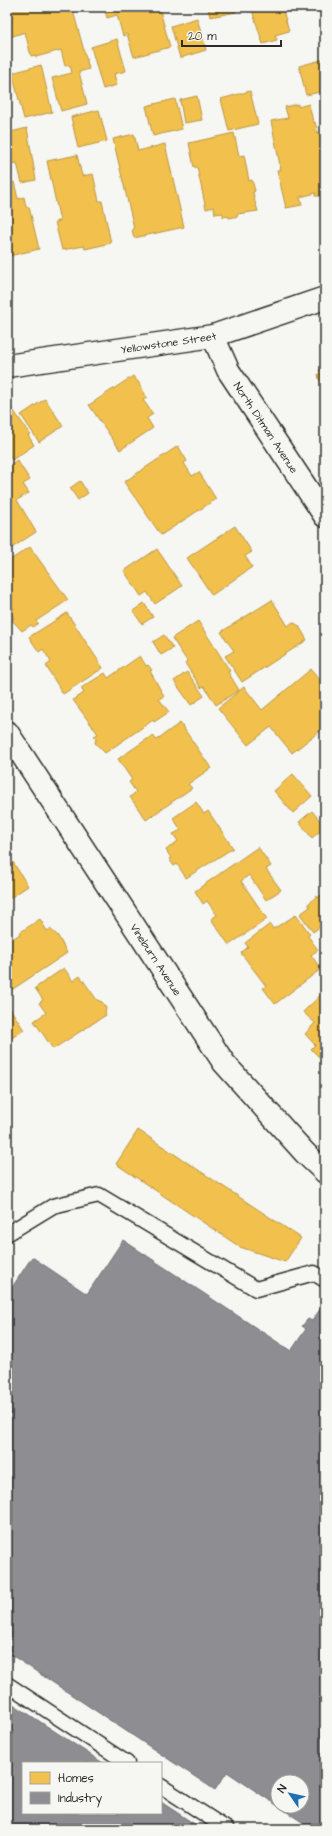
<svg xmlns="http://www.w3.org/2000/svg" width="332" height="1836" viewBox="0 0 332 1836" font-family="'Architects Daughter',sans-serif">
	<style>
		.homes { fill: #f2c14e; stroke: #b69444 }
		.industry { fill: #8d8d92; stroke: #707073; fill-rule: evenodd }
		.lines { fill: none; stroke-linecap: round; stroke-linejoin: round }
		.lane-casing { stroke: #2b2b2b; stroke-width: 17 }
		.street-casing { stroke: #2b2b2b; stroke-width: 25 }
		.lane { stroke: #f6f6f2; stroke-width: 14 }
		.street { stroke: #f6f6f2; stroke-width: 22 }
		.labels { text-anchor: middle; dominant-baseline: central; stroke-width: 4; stroke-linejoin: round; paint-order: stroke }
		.street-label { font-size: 11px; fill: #2b2b2b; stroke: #f6f6f2 }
	</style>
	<rect width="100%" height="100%" fill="#f6f6f2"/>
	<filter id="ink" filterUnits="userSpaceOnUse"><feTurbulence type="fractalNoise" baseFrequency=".025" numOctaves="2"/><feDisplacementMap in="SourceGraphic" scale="8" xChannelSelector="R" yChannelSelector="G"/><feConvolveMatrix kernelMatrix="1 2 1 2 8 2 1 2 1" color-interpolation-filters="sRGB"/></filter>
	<g filter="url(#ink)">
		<g class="homes">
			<path d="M7,7H72L89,69L79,72L87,104L61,111L52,78L72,73L70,65L65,66L61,50L36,57L35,55L31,56L25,32L7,38Z"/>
			<path d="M104,7H159L170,47L134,57L127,34L123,36L117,15L107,18Z"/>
			<path d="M205,7H239V9L235,10L236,12L210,17L208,8Z"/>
			<path d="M251,7H282L289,31L275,35L277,40L263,44Z"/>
			<path d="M197,18L206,50L180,58L171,26Z"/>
			<path d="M117,39L126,71L114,74L117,85L103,89L91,47Z"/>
			<path d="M325,59V91L306,95L299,66Z"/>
			<path d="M41,65L52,112L24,119L12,73Z"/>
			<path d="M250,91L258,124L229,131L221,99Z"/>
			<path d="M197,96L202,120L184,123L180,100Z"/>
			<path d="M175,99L182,129L153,136L146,106Z"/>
			<path d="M298,104V107L309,104L313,122H315L318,134L320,133L325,158V196H315L316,193L300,197L302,205L286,208L277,170H281L271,121L288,118L285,107Z"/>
			<path d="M99,110L107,141L78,148L71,117Z"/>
			<path d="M27,128L36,180L22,183L17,163L7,165V133Z"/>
			<path d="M234,133L239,156L244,155L249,181L252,180L255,191L253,192L255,202L258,211L237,214L238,216L229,218L228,216L223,217V213L215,214L214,207L206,209L197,167H194L189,143Z"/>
			<path d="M134,134L138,151L165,144L184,227L134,238L132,229L134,228L113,139Z"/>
			<path d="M77,155L82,176L93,174L99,201H102L111,243L85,249L84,246L62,250L55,222L60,221L47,161Z"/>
			<path d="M14,182L18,199L24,197L26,207H29L39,249L9,256L10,263H7V184Z"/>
			<path d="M325,366V387L319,379L318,374H321L319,370Z"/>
			<path d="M133,376L139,383L147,398L143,400L153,414L147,418L153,428L120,450L89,405Z"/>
			<path d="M45,399L63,426L39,442L21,415Z"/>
			<path d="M11,407L30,434L28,435L34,445L12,460L7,453V409Z"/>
			<path d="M178,446L187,461L184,463L192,476L199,472L216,499L161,535L124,482Z"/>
			<path d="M17,460L30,480L23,484L29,493L17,500L36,532L7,551V467Z"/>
			<path d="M80,481L88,493L78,500L70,488Z"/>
			<path d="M235,526L252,552L245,556L252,567L212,595L187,558Z"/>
			<path d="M30,547L68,600L36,621L38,623L33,627L31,625L22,631L11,619L14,618L10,612L14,609L7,599V562Z"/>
			<path d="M157,549L182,586L155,604L147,592L141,596L124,571Z"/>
			<path d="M272,600L288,626L293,622L299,626L307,640L242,682L225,656L234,651L221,632Z"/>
			<path d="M144,603L153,617L142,624L133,611Z"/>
			<path d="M67,613L103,668L63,694L46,666L51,662L43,649L39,652L29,637Z"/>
			<path d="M198,621L230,671L228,672L239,690L216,705L204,686L201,688L185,663L187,661L172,638Z"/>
			<path d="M164,635L173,648L161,655L153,642Z"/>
			<path d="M140,656L146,666L148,665L152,670L150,671L164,696L159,699L169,712L154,722L153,720L105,753L95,743L96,739L94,736L98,734L73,700L84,693L81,688L105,673L108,678Z"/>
			<path d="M311,669L320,680L325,677V727L292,753L271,727L248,745L218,708L244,687L262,710Z"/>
			<path d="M187,672L204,696L191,705L174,681Z"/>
			<path d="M180,723L211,768L188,784L192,788L146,820L130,797L136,792L129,782L132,780L118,759L153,735L156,740Z"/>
			<path d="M293,774L312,796L293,813L274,791Z"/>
			<path d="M196,802L204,814L208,811L233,848L186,878L177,864L174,866L169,859L171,858L166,850L178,841L173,834L181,830L173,818Z"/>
			<path d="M312,811L325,827L312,838L299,822Z"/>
			<path d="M258,847L271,866L266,869L281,890L266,900L249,875L241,881L267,919L229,945L211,919L217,915L207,901L203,904L195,891Z"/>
			<path d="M13,862L28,886L7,900V866Z"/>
			<path d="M325,891V923L313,932L300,914L310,907L308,904L317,896L318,898Z"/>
			<path d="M296,915L310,934L308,936L318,950L311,955L321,969L275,1004L263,988L266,986L241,953L248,947L245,943L270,924L273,929Z"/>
			<path d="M40,919L47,931L50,929L58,936L67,953L7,993V933L11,940L20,934L19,933Z"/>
			<path d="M64,968L73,981L80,976L97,1000L102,1002L106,1008L105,1013L106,1015L53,1049L34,1021L46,1013L39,1003L43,1000L35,988Z"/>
			<path d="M325,991V1063L311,1049L315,1045L305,1034L315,1023L303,1012Z"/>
			<path d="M7,1004L24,1030L7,1041Z"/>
			<path d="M138,1130L301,1238L285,1262L240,1247L116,1164Z"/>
		</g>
		<g class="industry">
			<path d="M123,1240L291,1351L306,1329L302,1326L308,1319L312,1321L325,1302V1829H303L302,1828L305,1824L227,1772L215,1790L7,1652V1295L32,1257L87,1294ZM278,1782H302V1806H278Z"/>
			<path d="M7,1700L103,1763H23V1813H161V1802L202,1829H7Z"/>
		</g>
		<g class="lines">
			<g class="lane-casing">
				<g id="lane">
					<path d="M7,1234L53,1206L99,1195L256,1289L314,1273L325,1280"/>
					<path d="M7,1684L127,1763"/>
					<path d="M161,1786L227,1829"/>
				</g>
			</g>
			<g class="street-casing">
				<g id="street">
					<path id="s1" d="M213,336L228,370L325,516"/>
					<path id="s2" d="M7,366L213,336L325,298"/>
					<path id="s3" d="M7,732L224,1063L305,1153L325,1172"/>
				</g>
			</g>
			<use href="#lane" class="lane"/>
			<use href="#street" class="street"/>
		</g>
	</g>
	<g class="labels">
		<g class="street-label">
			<text stroke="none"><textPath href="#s2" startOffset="163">Yellowstone Street</textPath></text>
			<text stroke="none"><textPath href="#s1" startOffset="106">North Ditman Avenue</textPath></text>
			<text stroke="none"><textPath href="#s3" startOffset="272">Vineburn Avenue</textPath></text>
		</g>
	</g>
	<rect width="332" height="1836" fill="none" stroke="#f6f6f2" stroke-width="24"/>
	<rect x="12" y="12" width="308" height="1812" fill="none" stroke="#2b2b2b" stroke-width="1.5" filter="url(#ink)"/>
	<rect x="22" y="1762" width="140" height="52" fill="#f6f6f2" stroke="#a5a5a2"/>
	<rect x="30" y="1772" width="20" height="12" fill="#f2c14e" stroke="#a5a5a2"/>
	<text x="58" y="1782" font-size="12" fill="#2b2b2b">Homes</text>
	<rect x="30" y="1792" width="20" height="12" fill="#8d8d92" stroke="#a5a5a2"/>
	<text x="58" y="1802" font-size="12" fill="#2b2b2b">Industry</text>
	<g transform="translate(290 1794) rotate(304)"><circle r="19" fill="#f6f6f2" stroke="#a5a5a2"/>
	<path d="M0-3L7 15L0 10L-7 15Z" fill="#1f6fb2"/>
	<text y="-6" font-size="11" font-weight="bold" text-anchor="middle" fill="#2b2b2b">N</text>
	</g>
	<path d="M182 40v6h99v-6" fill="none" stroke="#2b2b2b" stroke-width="2"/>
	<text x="188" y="40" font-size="12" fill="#2b2b2b" stroke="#f6f6f2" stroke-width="3" paint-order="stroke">20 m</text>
</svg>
